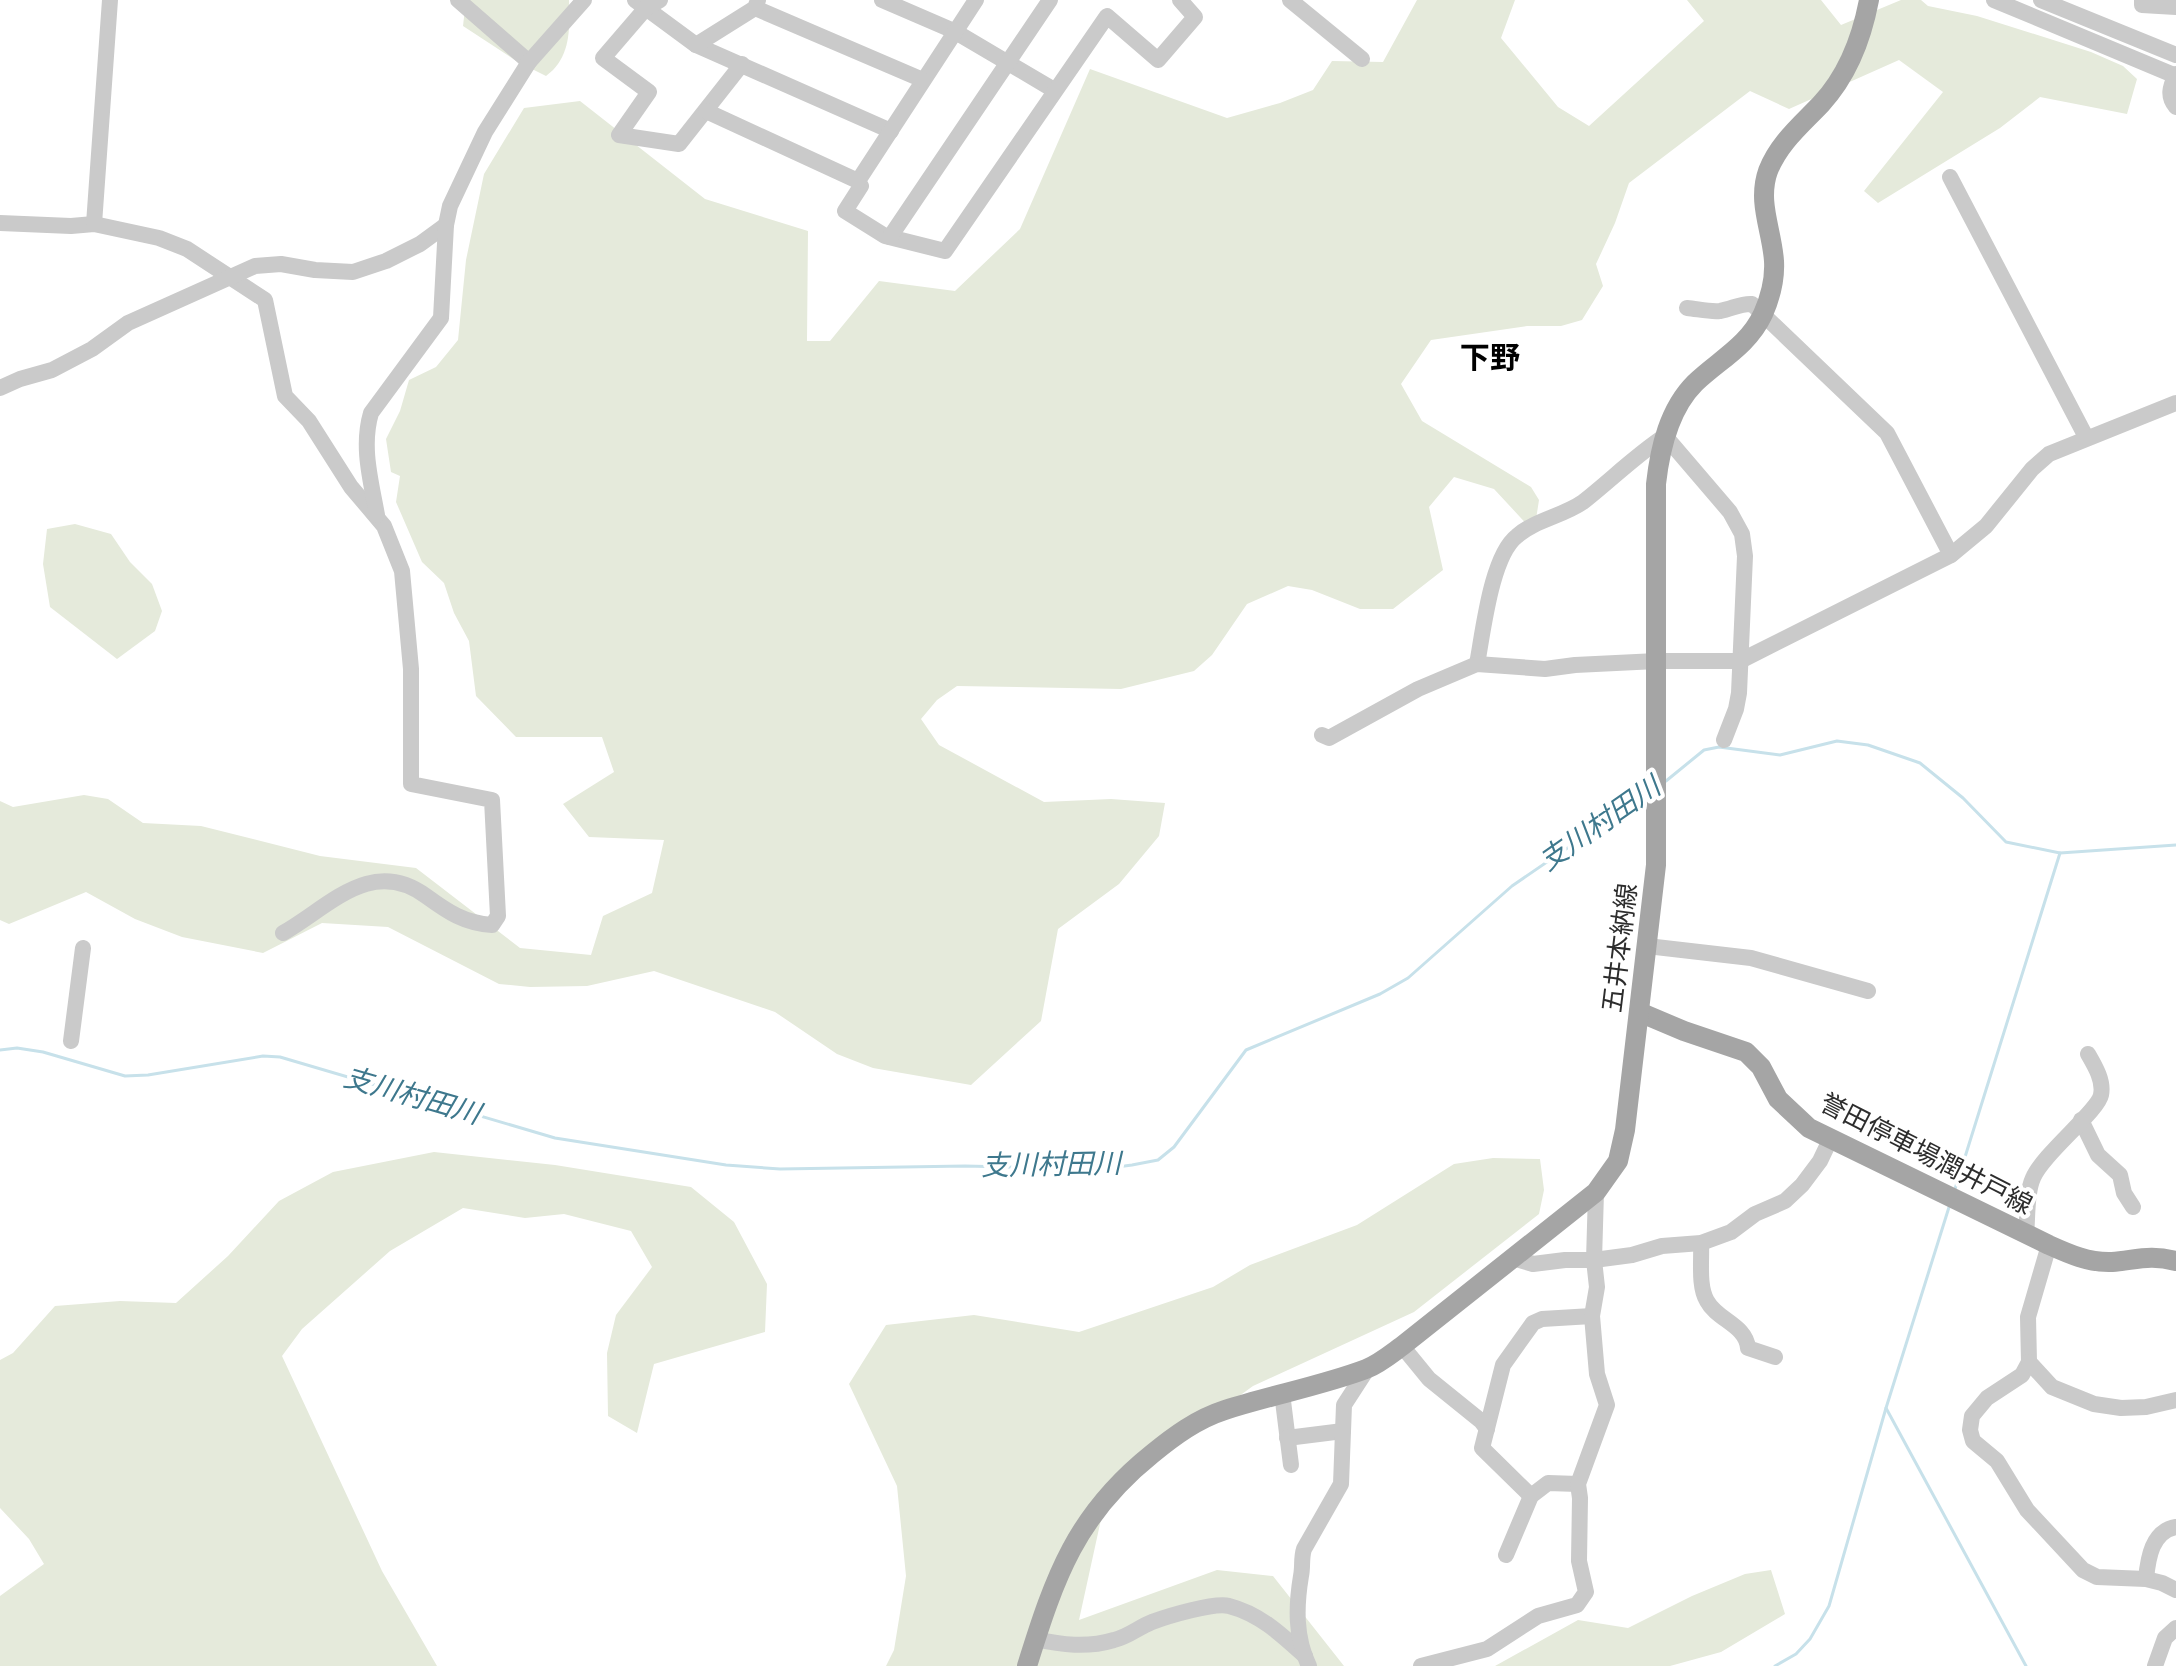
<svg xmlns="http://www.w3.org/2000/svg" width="2176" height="1666" viewBox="0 0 2176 1666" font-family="'Varela Round','Noto Sans JP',sans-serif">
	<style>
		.green { fill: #e5eadb }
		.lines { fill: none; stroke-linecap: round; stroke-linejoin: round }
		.stream { stroke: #c7e1ea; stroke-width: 3 }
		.minor { stroke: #cacaca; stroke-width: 16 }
		.major { stroke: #a5a5a5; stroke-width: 20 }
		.labels { text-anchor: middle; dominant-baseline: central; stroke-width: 8; stroke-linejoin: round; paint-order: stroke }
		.street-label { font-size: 26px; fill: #2d2d2d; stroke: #fff }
		.water-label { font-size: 28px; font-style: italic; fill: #3e788d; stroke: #fff }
		.quarter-label { font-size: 30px; font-weight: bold; fill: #000; stroke: #fff }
	</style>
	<rect width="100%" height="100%" fill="#fff"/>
	<g class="green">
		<path d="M466,0H569C570,28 571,58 546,76L518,62L463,26Z"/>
		<path d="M1417,0H1515L1501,38L1558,107L1589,126L1704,21L1687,0H1821L1841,25L1901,0H1921L1928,6L1977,16L2091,52L2123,66L2137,79L2127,114L2040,97L2000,128L1878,203L1864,191L1943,92L1899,60L1789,109L1750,91L1629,183L1615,223L1596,264L1603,286L1582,320L1561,326H1527L1431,340L1401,384L1422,421L1531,487L1539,500L1534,532L1494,489L1454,477L1429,507L1443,570L1393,609H1360L1312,590L1288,586L1247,604L1212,655L1194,671L1121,689L957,686L937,700L921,719L939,745L1044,802L1111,799L1165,803L1159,836L1119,884L1058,929L1041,1021L971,1085L873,1068L837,1054L775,1012L654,971L587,986L530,987L499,984L388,927L322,923L263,953L182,937L135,919L86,892L9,924L0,920V801L13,807L84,795L108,799L143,823L201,826L320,856L416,868L520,948L591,955L603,916L652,893L664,840L589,837L563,804L614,772L602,737H516L476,696L469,641L454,613L444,583L422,562L396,502L400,476L391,472L386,439L400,411L409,380L436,367L458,340L466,260L484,174L524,108L580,101L705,199L808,231L807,341H830L879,281L955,291L1020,229L1090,69L1227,118L1280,103L1313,90L1332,61L1383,62Z"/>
		<path d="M75,524L111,534L130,562L152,584L162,611L155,631L117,659L50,607L43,564L47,529Z"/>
		<path d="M434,1152L555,1165L691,1187L734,1222L767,1284L765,1332L654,1364L637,1433L608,1416L607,1353L616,1315L652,1267L631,1231L564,1214L525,1218L463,1208L390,1251L302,1329L282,1356L382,1571L437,1666H0V1596L44,1564L29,1539L0,1508V1360L13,1353L55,1306L120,1301L176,1303L228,1256L279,1201L333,1172Z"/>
		<path d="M1493,1158L1540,1159L1544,1190L1539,1214L1414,1312L1253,1386L1107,1492L1079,1620L1217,1570L1273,1576L1344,1666H886L894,1650L906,1576L897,1486L849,1384L886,1325L974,1315L1079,1332L1213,1287L1250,1265L1357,1225L1454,1164Z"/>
		<path d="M1771,1570L1785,1614L1721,1652L1670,1666H1495L1578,1620L1628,1628L1692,1596L1745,1574Z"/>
	</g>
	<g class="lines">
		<g class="stream">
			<path d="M1666,781L1704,750L1719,747L1780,755L1837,741L1868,745L1920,763L1963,798L2006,842L2060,853L2176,845"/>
			<path d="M0,1050L17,1048L43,1052L125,1076L148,1075L263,1056L280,1057L555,1138L726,1165L780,1169L965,1166L1102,1169L1132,1165L1158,1160L1174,1147L1246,1050L1380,994L1408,978L1512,886L1649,792"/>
			<path d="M1955,1189L2060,853"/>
			<path d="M1950,1204L1886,1408L2026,1666"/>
			<path d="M1775,1666L1796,1654L1810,1639L1829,1606L1886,1408"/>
		</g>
		<g class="minor">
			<path d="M458,0L529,62"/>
			<path d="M635,0L696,45L891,131"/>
			<path d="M660,0L646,8L603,58L649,92L619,135L679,144L742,64"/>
			<path d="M882,0L954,31L1054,90"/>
			<path d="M976,0L858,181L861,186L845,211L885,236L945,251L1107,16L1158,60L1195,17L1180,0"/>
			<path d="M1290,0L1362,59"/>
			<path d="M1994,0L2176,76"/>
			<path d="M2041,0L2176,55"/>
			<path d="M2142,0V5L2176,7"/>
			<path d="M755,8L923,80"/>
			<path d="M696,45L755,8L758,0"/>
			<path d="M2176,74C2170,87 2167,96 2176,107"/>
			<path d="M706,111L858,181"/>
			<path d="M1950,177L2086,437"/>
			<path d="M0,223L71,226L94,224L159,238L187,249L265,300L285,396L309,421L351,487L384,526L402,571L411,669V784L492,800L498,916L492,925C464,923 448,912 426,896C371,856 329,907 283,933"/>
			<path d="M94,224L110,0"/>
			<path d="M890,237L1050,0"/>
			<path d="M1687,308C1698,309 1709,312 1720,311C1732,309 1741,303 1752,304L1887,433L1951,555"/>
			<path d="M0,388L20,379L52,370L92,349L128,323L255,266L281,264L315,270L353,272L386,261L420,244L446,225"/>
			<path d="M377,515C371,481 361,447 371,413L441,318L446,225L450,206L485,132L529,62L584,0"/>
			<path d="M1477,664C1483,633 1491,556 1517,536C1535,520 1563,516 1583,502C1611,480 1636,455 1665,436L1730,512L1742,534L1745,556L1739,693L1736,709L1724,740"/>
			<path d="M1322,735L1329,738L1418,689L1477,664L1545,669L1575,665L1657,661H1740L1951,555L1986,526L2032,469L2049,454L2176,403"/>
			<path d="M1647,946L1751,958L1868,991"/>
			<path d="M71,1041L83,948"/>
			<path d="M2081,1120L2098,1155L2120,1175L2124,1193L2133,1207"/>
			<path d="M2026,1234C2028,1217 2026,1193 2033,1178C2043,1154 2098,1111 2101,1095C2104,1081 2095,1066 2088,1054"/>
			<path d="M1701,1243C1702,1260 1698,1286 1707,1301C1717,1320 1746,1325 1748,1348L1775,1357"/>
			<path d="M2049,1245L2028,1317L2029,1362L2022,1375L1987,1398L1972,1416L1970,1430L1973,1441L1997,1461L2027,1510L2083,1570L2097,1577L2146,1579L2162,1583L2176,1590"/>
			<path d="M1513,1258L1533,1264L1565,1260H1594L1632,1255L1662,1246L1701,1243L1731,1232L1755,1214L1785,1201L1802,1185L1820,1161L1830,1140"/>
			<path d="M1402,1346L1429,1379L1481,1421L1487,1429"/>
			<path d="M2029,1362L2052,1387L2094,1404L2121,1408L2146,1407L2176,1400"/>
			<path d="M1282,1393L1291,1465"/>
			<path d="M1287,1438L1343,1431"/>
			<path d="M1531,1496L1482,1448L1503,1365L1533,1323L1542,1319L1592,1316"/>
			<path d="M1506,1555L1531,1496L1548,1483L1578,1484"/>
			<path d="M2146,1579C2148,1558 2152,1531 2176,1527"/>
			<path d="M1035,1639C1062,1645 1087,1648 1114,1640C1128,1637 1139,1627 1152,1622C1168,1616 1215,1602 1229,1606C1260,1614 1282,1635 1305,1656"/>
			<path d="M1309,1666C1295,1637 1296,1606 1301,1576C1303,1567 1301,1558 1304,1549L1341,1484L1344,1405L1368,1368"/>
			<path d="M1421,1666L1487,1649L1538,1616L1577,1605L1586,1592L1579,1561L1580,1498L1578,1484L1607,1405L1597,1374L1592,1316L1597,1287L1594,1260L1596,1192"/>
			<path d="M2155,1666L2165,1638L2176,1628"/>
		</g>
		<g class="major">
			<path d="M1639,1012L1684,1031L1746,1052L1761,1067L1778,1099L1809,1128L2049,1245C2069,1254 2089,1263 2112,1262C2136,1260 2150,1254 2176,1261"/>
			<path d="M1027,1666C1055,1576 1076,1515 1152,1454C1174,1436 1197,1419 1225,1410C1271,1395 1321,1386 1366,1369C1379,1364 1391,1354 1402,1346L1596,1192L1618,1161L1625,1130L1656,865V484C1660,448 1669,409 1695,383C1719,360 1748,346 1763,314C1770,298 1775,278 1774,261C1772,230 1757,202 1768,171C1779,143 1801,125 1821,104C1847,76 1862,37 1869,0"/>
		</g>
	</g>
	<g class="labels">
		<g class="street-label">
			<text transform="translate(1620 948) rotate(-83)">五井本納線</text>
			<text transform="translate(1926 1154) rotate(27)">誉田停車場潤井戸線</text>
		</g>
		<g class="water-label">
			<text transform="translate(1600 824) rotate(-35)">支川村田川</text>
			<text transform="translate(412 1096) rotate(16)">支川村田川</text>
			<text transform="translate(1051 1165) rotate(-1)">支川村田川</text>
		</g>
		<g class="quarter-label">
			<text x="1490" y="358">下野</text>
		</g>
	</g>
</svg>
